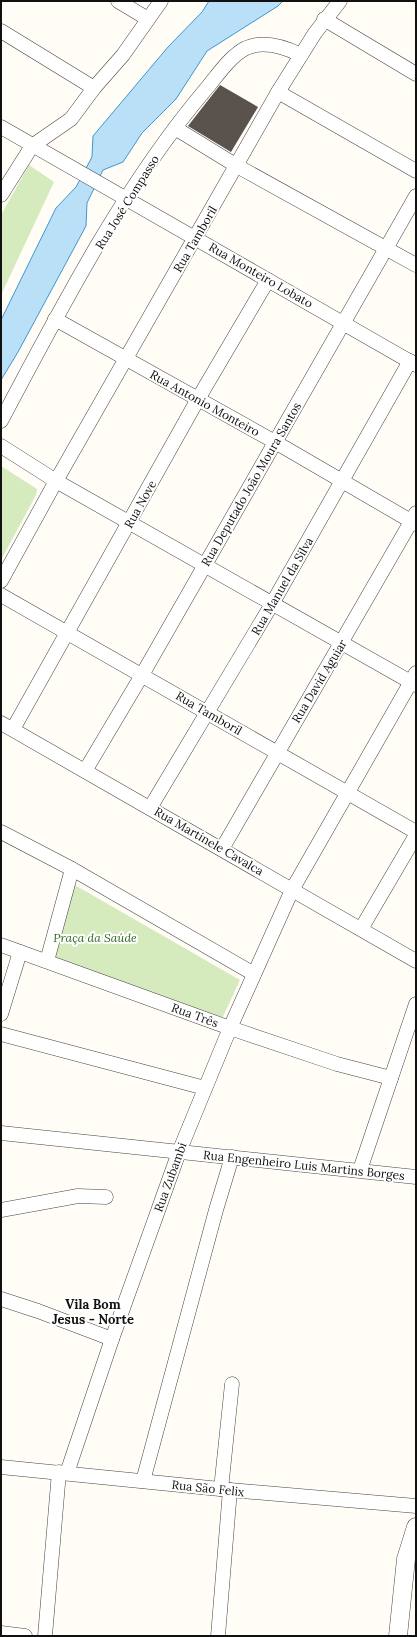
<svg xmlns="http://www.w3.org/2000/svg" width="417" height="1637" viewBox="0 0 417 1637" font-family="Lora,serif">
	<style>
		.green { fill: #d5ebbd }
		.water { fill: #b9e0f7; stroke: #3f96cf }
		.building { fill: #5a524d }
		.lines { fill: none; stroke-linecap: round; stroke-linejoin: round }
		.minor-casing { stroke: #444; stroke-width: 15 }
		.tertiary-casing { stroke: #444; stroke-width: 19 }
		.minor { stroke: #fff; stroke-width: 14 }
		.tertiary { stroke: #fff; stroke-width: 18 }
		.labels { text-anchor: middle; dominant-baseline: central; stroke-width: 4; stroke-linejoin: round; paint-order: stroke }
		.street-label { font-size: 12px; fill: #111; stroke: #fff }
		.park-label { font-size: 12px; font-style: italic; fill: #2f6b1f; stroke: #fff }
		.neighbourhood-label { font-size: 13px; font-weight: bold; fill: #111; stroke: #fff }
	</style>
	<rect width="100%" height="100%" fill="#fffdf5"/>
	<g class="green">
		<path d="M29,165L54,182L1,295V215Z"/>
		<path d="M1,466L37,489L36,495L1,560Z"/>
		<path d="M73,884L240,980L221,1021L51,959Z"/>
	</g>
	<path class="water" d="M209,1H283L278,6L207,51L176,99L142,133L123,162L103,170L87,203L86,226L18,352L1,380V320L56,208L76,187L92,157L93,136L168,47L202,12Z"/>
	<path class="building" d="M220,85L258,107L231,152L188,126Z"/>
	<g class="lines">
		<g class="minor-casing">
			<g id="minor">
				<path d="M118,1L148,19"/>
				<path d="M324,19L416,74"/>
				<path d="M1,31L94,88"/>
				<path d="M278,92L416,171"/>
				<path d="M1,127L416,365"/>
				<path d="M175,128L237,166L416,265"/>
				<path d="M1,195L32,146L71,119L94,88L123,55L161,1"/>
				<path d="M55,319L275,442L416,524"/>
				<path d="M1,421C61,308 123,187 206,89C217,76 230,56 246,48C264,40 285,47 301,55"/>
				<path d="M1,446L56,481L416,685"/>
				<path d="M1,581L56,481L278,92L315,33L340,1"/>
				<path d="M1,595L416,832"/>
				<path d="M1,723L416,961"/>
				<path d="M13,729L198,399L268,280"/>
				<path d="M85,771L142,675L416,196"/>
				<path d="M150,808L272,604L410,361"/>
				<path d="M1,832L72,869L254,974"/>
				<path d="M222,849L416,513"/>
				<path d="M361,929L416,835"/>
				<path d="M1,945L230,1028L337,1064L391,1078"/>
				<path d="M47,961L72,869"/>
				<path d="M1,1014L20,952"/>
				<path d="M1,1034L205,1088"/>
				<path d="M1,1133L416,1177"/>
				<path d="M360,1170L416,1004"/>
				<path d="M1,1210L78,1196L106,1197"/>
				<path d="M1,1299L38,1311L112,1339"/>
				<path d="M1,1467L230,1490L416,1506"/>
				<path d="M67,1473L112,1339L179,1152L230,1028L292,890L416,673"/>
				<path d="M143,1481L216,1210L232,1157"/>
				<path d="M221,1489L232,1384"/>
				<path d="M1,1633L25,1636"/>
				<path d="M45,1636L59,1472"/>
				<path d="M218,1636L230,1490"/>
			</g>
		</g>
		<g class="tertiary-casing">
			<path id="tertiary" d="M398,1636L406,1559L416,1527"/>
		</g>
		<use href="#minor" class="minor"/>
		<use href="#tertiary" class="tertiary"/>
	</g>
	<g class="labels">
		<g class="street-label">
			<text transform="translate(127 202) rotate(-58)">Rua José Compasso</text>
			<text transform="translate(195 239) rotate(-60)">Rua Tamboril</text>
			<text transform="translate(261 275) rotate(30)">Rua Monteiro Lobato</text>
			<text transform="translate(205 403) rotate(29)">Rua Antonio Monteiro</text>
			<text transform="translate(251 484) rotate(-60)">Rua Deputado João Moura Santos</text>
			<text transform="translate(140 504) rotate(-61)">Rua Nove</text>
			<text transform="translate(282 586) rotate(-60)">Rua Manuel da Silva</text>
			<text transform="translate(319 681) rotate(-59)">Rua David Aguiar</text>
			<text transform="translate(209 713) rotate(30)">Rua Tamboril</text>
			<text transform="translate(209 841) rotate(30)">Rua Martinele Cavalca</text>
			<text transform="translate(195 1015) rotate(20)">Rua Três</text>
			<text transform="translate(304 1165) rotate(6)">Rua Engenheiro Luis Martins Borges</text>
			<text transform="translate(170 1177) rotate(-70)">Rua Zubambi</text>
			<text transform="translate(208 1488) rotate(6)">Rua São Felix</text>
		</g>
		<g class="park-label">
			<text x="95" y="937">Praça da Saúde</text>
		</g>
		<g class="neighbourhood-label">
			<text x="93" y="1304">Vila Bom<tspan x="93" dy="15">Jesus - Norte</tspan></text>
		</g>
	</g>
	<rect width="417" height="1637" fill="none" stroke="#111111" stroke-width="4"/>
</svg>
